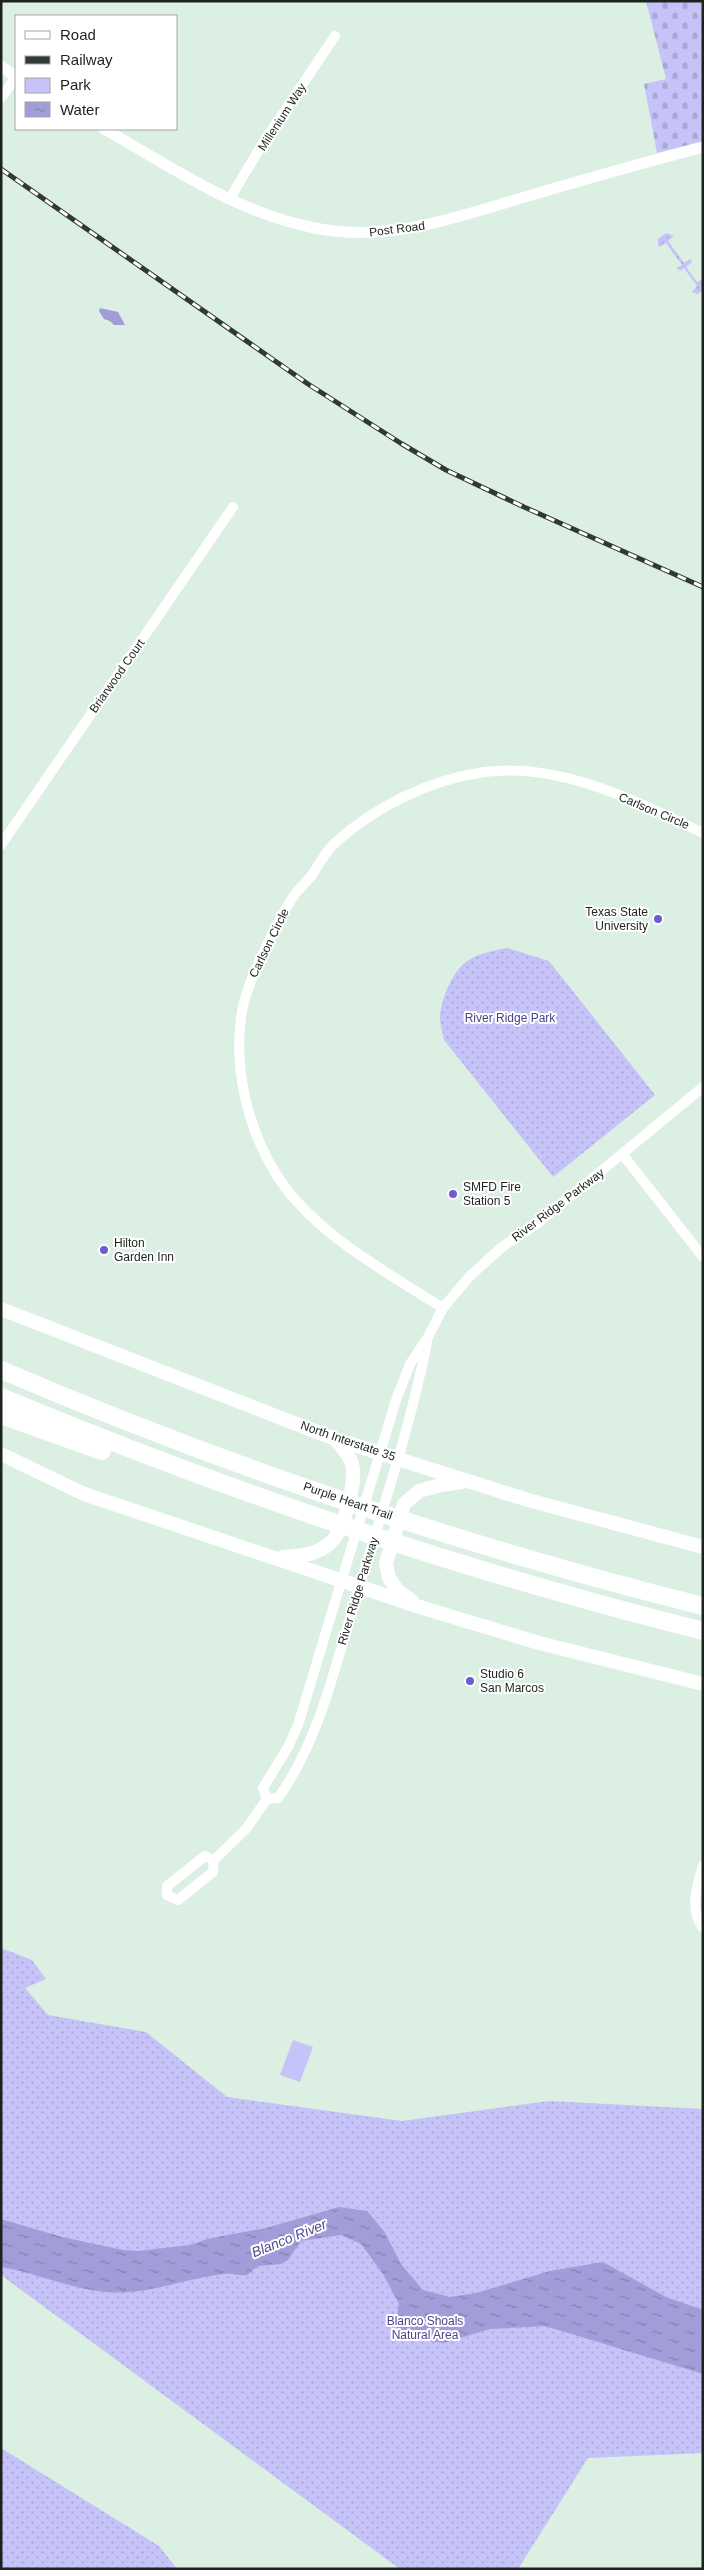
<svg xmlns="http://www.w3.org/2000/svg" width="704" height="2570" viewBox="0 0 704 2570" font-family="Arial,sans-serif">
	<style>
		.green { fill: url(#green-dots) }
		.cemetery { fill: url(#cemetery-stones) }
		.pitch { fill: #c6c3f8 }
		.water { fill: url(#water-ripples) }
		.lines { fill: none; stroke-linecap: round; stroke-linejoin: round }
		.minor { stroke: #fff; stroke-width: 10 }
		.tertiary { stroke: #fff; stroke-width: 11 }
		.secondary { stroke: #fff; stroke-width: 14 }
		.motorway { stroke: #fff; stroke-width: 18 }
		.rail-casing { stroke: #313934; stroke-width: 5 }
		.rail { stroke: #fff; stroke-width: 3; stroke-dasharray: 9; stroke-linecap: butt }
		.poi-dot { fill: #705ad4; stroke: #fff; stroke-width: 2 }
		.labels { text-anchor: middle; dominant-baseline: central; stroke-width: 4; stroke-linejoin: round; paint-order: stroke }
		.street-label { font-size: 12px; fill: #1c231f; stroke: #fff }
		.poi-label { font-size: 12px; fill: #1c231f; stroke: #fff; text-anchor: start }
		.park-label { font-size: 12px; fill: #4d428b; stroke: #fff }
		.water-label { font-size: 14px; font-style: italic; fill: #524891; stroke: #fff }
	</style>
	<defs>
		<pattern id="green-dots" width="8" height="8" patternUnits="userSpaceOnUse" patternTransform="scale(1.25)"><rect width="8" height="8" fill="#c6c3f8"/><path d="M2 2h.1M6 6h.1" fill="none" stroke="#aaa7d4" stroke-width="1.8" stroke-linecap="round"/></pattern>
		<pattern id="cemetery-stones" width="16" height="16" patternUnits="userSpaceOnUse" patternTransform="scale(1.25)"><rect width="16" height="16" fill="#c6c3f8"/><path d="M2 7V4a2 2 0 0 1 4 0v3zM10 15v-3a2 2 0 0 1 4 0v3z" fill="#aaa7d4"/></pattern>
		<pattern id="water-ripples" width="26" height="14" patternUnits="userSpaceOnUse" patternTransform="scale(1.25)"><rect width="26" height="14" fill="#a19dd8"/><path d="M2 4q2-2 4 0t4 0M15 11q2-2 4 0t4 0" fill="none" stroke="#8280af"/></pattern>
	</defs>
	<rect width="100%" height="100%" fill="#dbefe3"/>
	<g class="green">
		<path d="M666,233L674,236L668,241L684,263L690,259L692,262L686,267L697,282L703,279V289L698,294L692,292L697,286L684,268L680,271L677,268L682,265L666,243L660,247L658,245V239Z"/>
		<path d="M507,948L549,961L655,1095L553,1177L444,1040C443,1033 440,1025 440,1017C441,1000 452,972 466,962C478,953 493,951 507,948Z"/>
		<path d="M1,1948L32,1960L46,1979L25,1988L48,2015L146,2032L227,2097L402,2121L549,2101L703,2109V2453L588,2458L518,2569H400L1,2275Z"/>
		<path d="M1,2448L159,2546L177,2569H1Z"/>
	</g>
	<path class="cemetery" d="M646,1H703V141L657,153L644,84L666,79Z"/>
	<path class="pitch" d="M293,2040L313,2047L300,2082L280,2075Z"/>
	<g class="water">
		<path d="M100,308L118,312L125,325H114L110,321L104,319L99,311Z"/>
		<path d="M339,2207L367,2211L384,2231L401,2264L423,2290L450,2297L476,2293L550,2271L603,2262L666,2297L703,2310V2374L545,2326L490,2329L444,2343L407,2338L395,2326L399,2304L383,2274L361,2244L341,2235L301,2241L288,2260L281,2264L258,2266L247,2275C239,2276 232,2273 224,2274C186,2278 145,2296 106,2292C70,2289 37,2273 1,2267V2219L62,2237L123,2250L138,2251L190,2245L207,2239L266,2228Z"/>
	</g>
	<g class="lines">
		<g class="minor">
			<path d="M1,98L16,77"/>
			<path d="M230,198L263,143L335,36"/>
			<path d="M1,845L233,507"/>
			<path d="M623,1155L703,1257"/>
			<path d="M443,1308C386,1272 312,1232 276,1174C248,1129 234,1070 241,1018C244,994 255,971 265,949C274,931 282,913 293,897C298,889 306,883 312,875C319,864 326,851 335,843C376,806 429,780 484,772C561,762 635,801 703,833"/>
			<path d="M267,1799L263,1788L288,1747L298,1725L396,1400L410,1364L428,1337L443,1308L470,1276L502,1247L538,1223L703,1087"/>
			<path d="M267,1799L278,1798C320,1740 337,1659 358,1591C383,1508 410,1427 427,1343"/>
			<path d="M214,1860L205,1856L167,1886V1895L178,1900L213,1872L214,1860L246,1829L267,1799"/>
			<path d="M703,1865C697,1887 689,1908 703,1928"/>
		</g>
		<g class="tertiary">
			<path d="M1,66L16,77"/>
			<path d="M104,129C172,167 237,213 315,228C388,243 456,217 525,197C584,179 643,163 703,147"/>
		</g>
		<g class="secondary">
			<path d="M1,1309L335,1439L528,1500L703,1547"/>
			<path d="M1,1454L84,1494L423,1608L539,1643L703,1684"/>
			<path d="M283,1557C300,1556 317,1555 330,1543C344,1532 357,1481 352,1464C349,1454 342,1447 335,1439"/>
			<path d="M412,1601L398,1591L389,1578L386,1563L404,1504L419,1491L441,1485L462,1482"/>
		</g>
		<g class="motorway">
			<path d="M1,1370C228,1467 463,1546 703,1606"/>
			<path d="M1,1397C229,1492 463,1571 703,1631"/>
			<path d="M1,1415L102,1451"/>
		</g>
		<g class="rail-casing">
			<path id="rail" d="M1,169L308,384L402,444L446,470L524,507L703,587"/>
		</g>
		<use href="#rail" class="rail"/>
	</g>
	<g class="poi-dot">
		<circle cx="658" cy="919" r="5"/>
		<circle cx="453" cy="1194" r="5"/>
		<circle cx="104" cy="1250" r="5"/>
		<circle cx="470" cy="1681" r="5"/>
	</g>
	<g class="labels">
		<g class="street-label">
			<text transform="translate(282 117) rotate(-57)">Millenium Way</text>
			<text transform="translate(397 229) rotate(-7)">Post Road</text>
			<text transform="translate(117 676) rotate(-55)">Briarwood Court</text>
			<text transform="translate(654 811) rotate(23)">Carlson Circle</text>
			<text transform="translate(269 943) rotate(-64)">Carlson Circle</text>
			<text transform="translate(558 1205) rotate(-37)">River Ridge Parkway</text>
			<text transform="translate(348 1441) rotate(19)">North Interstate 35</text>
			<text transform="translate(348 1501) rotate(19)">Purple Heart Trail</text>
			<text transform="translate(358 1591) rotate(-73)">River Ridge Parkway</text>
		</g>
		<g class="poi-label">
			<text x="648" y="912" text-anchor="end">Texas State<tspan x="648" dy="14">University</tspan></text>
			<text x="463" y="1187">SMFD Fire<tspan x="463" dy="14">Station 5</tspan></text>
			<text x="114" y="1243">Hilton<tspan x="114" dy="14">Garden Inn</tspan></text>
			<text x="480" y="1674">Studio 6<tspan x="480" dy="14">San Marcos</tspan></text>
		</g>
		<g class="park-label">
			<text x="510" y="1018">River Ridge Park</text>
			<text x="425" y="2321">Blanco Shoals<tspan x="425" dy="14">Natural Area</tspan></text>
		</g>
		<g class="water-label">
			<text transform="translate(289 2238) rotate(-22)">Blanco River</text>
		</g>
	</g>
	<rect width="704" height="2570" fill="none" stroke="#1c231f" stroke-width="5"/>
	<rect x="15" y="15" width="162" height="115" fill="#ffffff" stroke="#a4a7a5"/>
	<rect x="25" y="31" width="25" height="8" fill="#ffffff" stroke="#a4a7a5"/>
	<text x="60" y="40" font-size="15" fill="#1c231f">Road</text>
	<rect x="25" y="56" width="25" height="8" fill="#313934" stroke="#a4a7a5"/>
	<text x="60" y="65" font-size="15" fill="#1c231f">Railway</text>
	<rect x="25" y="78" width="25" height="15" fill="#c6c3f8" stroke="#a4a7a5"/>
	<text x="60" y="90" font-size="15" fill="#1c231f">Park</text>
	<rect x="25" y="102" width="25" height="15" fill="url(#water-ripples)" stroke="#a4a7a5"/>
	<text x="60" y="115" font-size="15" fill="#1c231f">Water</text>
</svg>
